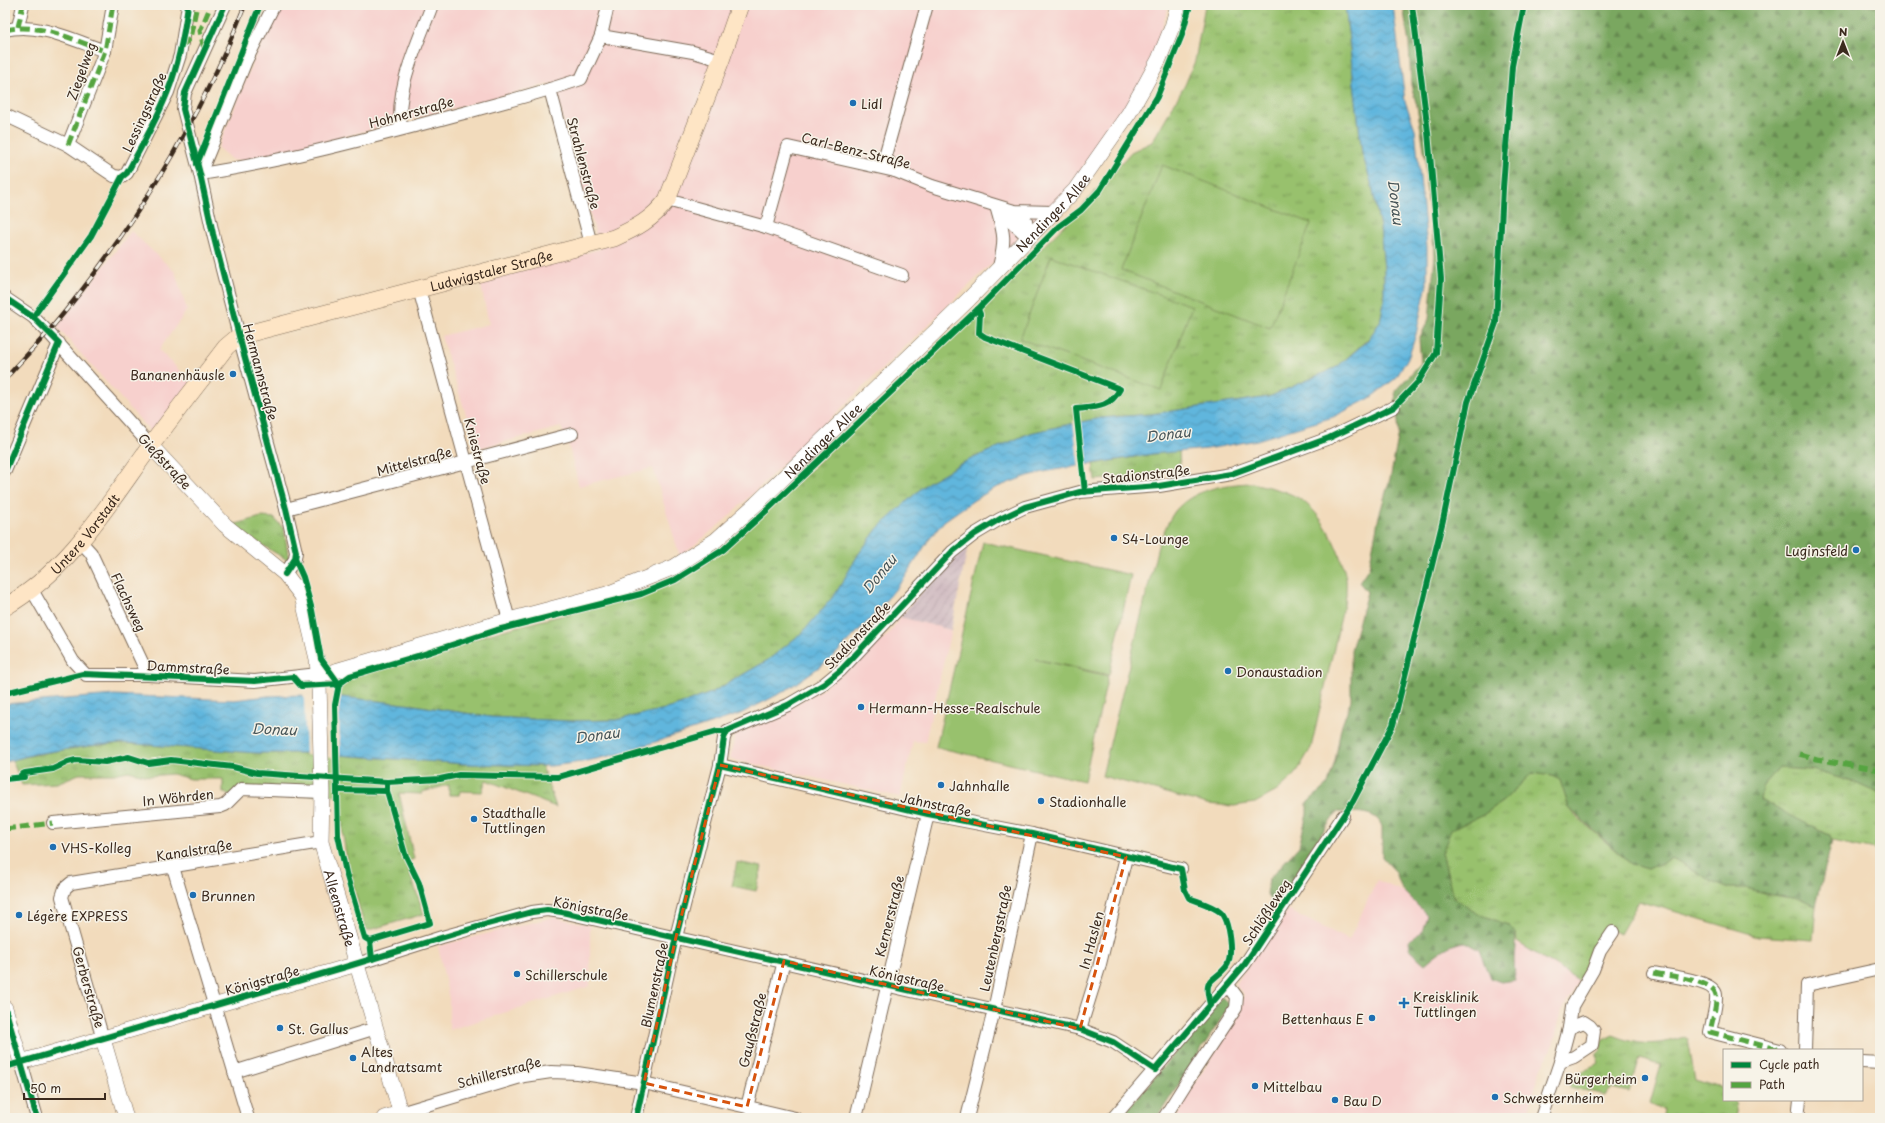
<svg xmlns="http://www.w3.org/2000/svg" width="1885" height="1123" viewBox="0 0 1885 1123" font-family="'Playpen Sans',sans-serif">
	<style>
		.built { fill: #f7d0cd }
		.industrial { fill: url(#industrial-furrows) }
		.grass { fill: url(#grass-tufts); stroke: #6a7646 }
		.forest { fill: url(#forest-firs); stroke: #5a683f }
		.garden { fill: #98c16d; stroke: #6a7646 }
		.water { fill: url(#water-waves); stroke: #4e707e }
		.pier { fill: #f2dbbc }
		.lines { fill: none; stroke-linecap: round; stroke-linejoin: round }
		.minor-casing { stroke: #7b6855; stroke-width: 14 }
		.tertiary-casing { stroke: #7b6855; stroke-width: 16 }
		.secondary-casing { stroke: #7b6855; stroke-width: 18 }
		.minor { stroke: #fff; stroke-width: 12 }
		.tertiary { stroke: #fff; stroke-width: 15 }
		.secondary { stroke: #fee5c5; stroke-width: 17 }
		.rail-casing { stroke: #3b2a1e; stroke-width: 4.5 }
		.rail { stroke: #f7f3e8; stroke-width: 3; stroke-dasharray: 9; stroke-linecap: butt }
		.quiet { stroke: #54a441; stroke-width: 5; stroke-dasharray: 10 5; stroke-linecap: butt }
		.cycleway-casing { stroke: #f7f3e8; stroke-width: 8 }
		.cycleway { stroke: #00873e; stroke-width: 6 }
		.marked { fill: none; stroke: #d7540e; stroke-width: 3; stroke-dasharray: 8 5; stroke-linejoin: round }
		.poi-dot { fill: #1f6fb2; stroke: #f7f3e8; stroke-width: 1.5 }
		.labels { text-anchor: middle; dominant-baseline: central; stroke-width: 3; stroke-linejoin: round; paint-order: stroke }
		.street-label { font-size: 13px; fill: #3b2a1e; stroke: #f7f3e8 }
		.poi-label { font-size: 13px; fill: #3b2a1e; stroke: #f7f3e8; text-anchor: start }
		.water-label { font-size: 14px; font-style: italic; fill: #465457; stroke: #f7f3e8 }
	</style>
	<defs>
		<pattern id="industrial-furrows" width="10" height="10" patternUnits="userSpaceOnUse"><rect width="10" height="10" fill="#d2bec3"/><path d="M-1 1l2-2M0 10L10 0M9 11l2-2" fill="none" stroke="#b5a3a7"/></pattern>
		<pattern id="grass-tufts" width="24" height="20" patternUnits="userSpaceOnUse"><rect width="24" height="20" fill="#98c16d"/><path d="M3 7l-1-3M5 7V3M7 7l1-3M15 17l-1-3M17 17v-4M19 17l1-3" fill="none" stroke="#7d9d59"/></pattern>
		<pattern id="forest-firs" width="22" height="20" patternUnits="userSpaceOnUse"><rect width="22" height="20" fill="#7aa760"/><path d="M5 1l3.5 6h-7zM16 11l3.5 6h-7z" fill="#65884f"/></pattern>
		<pattern id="water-waves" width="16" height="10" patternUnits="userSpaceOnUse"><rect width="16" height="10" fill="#60b6dd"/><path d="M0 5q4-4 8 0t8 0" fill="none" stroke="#5094b3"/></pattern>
	</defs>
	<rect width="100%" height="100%" fill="#f7f3e8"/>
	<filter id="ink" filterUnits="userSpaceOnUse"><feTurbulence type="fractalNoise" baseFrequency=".025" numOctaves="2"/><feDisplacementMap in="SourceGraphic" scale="8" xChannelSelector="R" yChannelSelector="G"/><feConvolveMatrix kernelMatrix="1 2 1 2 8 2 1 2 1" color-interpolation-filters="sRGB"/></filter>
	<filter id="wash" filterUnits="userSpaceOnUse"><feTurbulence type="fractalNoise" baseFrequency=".012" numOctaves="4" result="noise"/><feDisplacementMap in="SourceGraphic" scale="16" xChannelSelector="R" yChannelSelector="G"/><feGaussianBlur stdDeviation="0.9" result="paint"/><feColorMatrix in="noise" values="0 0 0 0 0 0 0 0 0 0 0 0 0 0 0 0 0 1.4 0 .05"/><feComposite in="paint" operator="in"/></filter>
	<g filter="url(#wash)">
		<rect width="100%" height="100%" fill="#f2dbbc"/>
		<g class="built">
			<path d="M282,5H1169L1146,78L1064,194L725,520L680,557L653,468L579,486L568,443L561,427L477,449L441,336L489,324L480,281L600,249L553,83L248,161L232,160L218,148L255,57Z"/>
			<path d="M131,231L175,272L187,310L159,350L192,383L151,432L57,327Z"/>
			<path d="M900,617L951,630L925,742L913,741L900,797L730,759L736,733L758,725L821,690L889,634Z"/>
			<path d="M1377,880L1526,948L1580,981L1562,1010L1554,1042L1541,1070L1525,1118H1178L1186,1097L1236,1020L1244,995L1235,984L1288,910L1349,940Z"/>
			<path d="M554,917L590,925V986L449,1030V999L438,946Z"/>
		</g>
		<path class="industrial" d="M968,546L951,630L900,617L941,569Z"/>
		<g class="grass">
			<path d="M1205,5H1345L1362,153L1372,186L1380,227L1384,268V302L1380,323L1369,338L1337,367L1269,397L1151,414L1101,418L1071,424L1030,433L960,464L927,483L878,528L858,555L836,593L803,632L768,660L711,693L674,707L616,720L568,721L491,717L413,705L333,696L345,682L351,677L500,631L642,595L676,581L723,551L803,477L1059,231L1131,152L1152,142L1185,85L1195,61Z"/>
			<path d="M1179,451L1180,467L1141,476L1095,480L1093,464L1152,454Z"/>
			<path d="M261,517L274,518L284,529L289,561L249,537L233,525Z"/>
			<path d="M122,743L257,753H309L466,764L542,766L556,807L486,780L482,792L460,791L459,795H449V785L422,792V794L399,793L414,859L406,862L424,914L366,931C352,883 341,847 340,796L307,794H242L236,800L223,792V779H191L172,774L149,776L128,771L114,774H79L57,783L22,785L12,760C48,751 85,746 122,743Z"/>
			<path d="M1779,768L1812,770L1853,782L1880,794V851L1832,841L1829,835L1760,801L1762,787Z"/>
			<path d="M1532,773L1552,776L1560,780L1569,808L1577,817L1631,864L1648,869L1672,858L1696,871L1712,882L1727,888H1746L1773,895L1801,899L1816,905L1813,940L1758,936L1639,901L1620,934L1608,929L1580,981L1517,942L1516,933L1508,925L1476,913L1453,897L1442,853L1450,830L1483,815L1503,801Z"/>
			<path d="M737,862L762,867L756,891L732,886Z"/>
			<path d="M1613,1035C1641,1046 1655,1046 1684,1037L1688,1039L1695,1080L1724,1089V1100H1735L1737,1118H1671L1663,1116L1664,1110L1650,1103L1661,1064L1639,1058L1629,1092L1613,1088L1607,1091L1605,1095L1570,1087C1571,1073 1587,1069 1599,1063L1596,1055L1601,1050L1603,1040Z"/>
		</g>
		<g class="forest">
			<path d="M1403,5H1880V794L1853,782L1812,770L1779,768L1762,787L1760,800L1829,835L1832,841L1816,905L1801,899L1773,895L1746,888H1727L1712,882L1696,871L1672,858L1648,869L1631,864L1569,808L1560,780L1552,776L1532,773L1503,801L1483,815L1451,830L1442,853L1453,897L1476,913L1508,925L1516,933L1514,959L1515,980L1501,982L1490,978L1479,950L1465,942C1448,944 1438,953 1425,964L1410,951L1409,940L1422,932L1427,915L1402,890L1396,872L1382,857V827C1377,809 1352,813 1337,812L1309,852L1303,867L1292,879L1283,896L1272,904L1267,894L1269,879L1299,846L1307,814V803L1328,784L1335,761L1341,728L1351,700V650L1367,592L1359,582L1369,567L1379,516L1391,475L1399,432L1395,391L1421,363L1419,339L1429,319L1435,255L1426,185V161L1417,106L1411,85L1409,44Z"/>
			<path d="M1222,997L1230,1005L1157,1118H1120Z"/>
		</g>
		<g class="garden">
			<path d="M1162,165L1311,223L1270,328L1121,270Z"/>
			<path d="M1051,256L1192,306L1161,390L1020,339Z"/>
			<path d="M1252,483C1268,487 1291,491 1304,502C1324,517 1340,550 1345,574C1347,580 1346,588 1346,595L1311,748L1295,775L1277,791L1255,803L1234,806L1207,804L1102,776L1159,542C1164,533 1168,520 1175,511C1194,489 1224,484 1252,483Z"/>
			<path d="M983,542L1131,575L1109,675L1035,659L1108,676L1084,781L936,747Z"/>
		</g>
		<path class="water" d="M1345,5H1393L1405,101L1415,129L1427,247V284L1416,334L1409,356L1396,378L1370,398L1333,417L1257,440L1207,449L1152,454L1048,471L1024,477L995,488L974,500L944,521L928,541L904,579L871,618L832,658L785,691L740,714L619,754L582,762L551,766L510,765L466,764L309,753H257L122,743L96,745L35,754L5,762V704L114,695L234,700L268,696L306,695L333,696L413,705L491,717L568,721L616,720L674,707L711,693L768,660L803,632L836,593L858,555L878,528L927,483L960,464L1030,433L1071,424L1101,418L1151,414L1269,397L1337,367L1368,340L1380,322L1384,302V268L1380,227L1372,186L1362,153Z"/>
		<g class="pier">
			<path d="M1079,420L1085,467L1079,468L1073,421Z"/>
			<path d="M303,694L341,695L339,705L340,758L306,755L304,698Z"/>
		</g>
	</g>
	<g filter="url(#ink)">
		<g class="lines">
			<g class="minor-casing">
				<g id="minor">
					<path d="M225,5L185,93L183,109L200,174L213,234L239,336L286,509L296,552L295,559L285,574"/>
					<path d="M608,5L601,36L693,52L721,60"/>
					<path d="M18,27L23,5"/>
					<path d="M5,30C39,22 73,40 105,51"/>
					<path d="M550,89L591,244"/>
					<path d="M5,115L68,145L114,176L122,177L127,173L168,92L180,55L188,5"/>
					<path d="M401,129C395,87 418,44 432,5"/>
					<path d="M68,145L105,51L113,5"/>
					<path d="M895,171L885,156L927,5"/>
					<path d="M200,174C278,162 354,142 430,122C481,108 532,96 581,79L601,36"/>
					<path d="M200,174L246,61L274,5"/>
					<path d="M667,200L766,227L902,275"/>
					<path d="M996,206C1004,234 1006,238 999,267"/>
					<path d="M996,207L1028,237"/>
					<path d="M1014,211L1026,221L1028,237"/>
					<path d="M766,227L788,147L895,171L932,186L1014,211L1053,212"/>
					<path d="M419,289L509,620"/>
					<path d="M5,298L33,317L48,332L151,446"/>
					<path d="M5,471L59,343"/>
					<path d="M286,509L572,434"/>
					<path d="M81,542L91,553L148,675"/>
					<path d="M32,590L73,661L86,675H148L255,681L318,674"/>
					<path d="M720,765L928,814L1032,834L1181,869"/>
					<path d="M53,823L220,807L225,805L241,789L322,792"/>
					<path d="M173,867L248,1118"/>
					<path d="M357,964L442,937L532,912L547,910L562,912L1080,1029L1113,1042L1155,1070"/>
					<path d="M1654,973C1667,976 1715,980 1716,995C1717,1004 1712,1022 1710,1032L1780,1050"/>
					<path d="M1080,1029L1099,968L1126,857"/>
					<path d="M103,1039L62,897L65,888L71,883L321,842"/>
					<path d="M1805,1050L1807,985L1880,969"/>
					<path d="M21,1062L37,1118"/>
					<path d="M1560,1062L1574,1057L1592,1045L1594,1031L1590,1026L1584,1022L1569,1028"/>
					<path d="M1862,1062L1880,1063"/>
					<path d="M234,1072L376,1028"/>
					<path d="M747,1107L784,961"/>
					<path d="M400,1113L524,1076L551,1072L577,1073L644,1083L795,1118"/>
					<path d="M636,1118L676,937L720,765L724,738L727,731L788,705L824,684L841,670L952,552L975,534L1000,519L1025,507L1080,492L1159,486L1231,474L1329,438L1394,407"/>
					<path d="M856,1118L928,814"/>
					<path d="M967,1118L994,1010L1032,834"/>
					<path d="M1113,1118L1245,964L1343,816"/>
					<path d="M1164,1118L1186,1083L1236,1008L1237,997L1228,985"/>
					<path d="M1541,1118L1560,1062L1569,1028L1572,1006L1593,970L1600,951L1613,932"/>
					<path d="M1798,1118L1800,1100"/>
				</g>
			</g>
			<g class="tertiary-casing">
				<g id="tertiary">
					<path id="s1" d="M151,446L225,525L285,574L302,596L317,659L319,685L322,792L321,842L402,1118"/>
					<path id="s2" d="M318,674L332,672L509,620L607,594L674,567L716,540L756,504L969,299L1075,190L1129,113L1145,85L1159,59L1172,27L1178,5"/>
					<path d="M5,1008L21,1062L357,964"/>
					<path d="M103,1039L126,1118"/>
					<path d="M384,1118L400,1113"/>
				</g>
			</g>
			<g class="secondary-casing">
				<g id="secondary">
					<path id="s3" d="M5,607C68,571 107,506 149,448C174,414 201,380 226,347L239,336L614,238C636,228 652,220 667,200L721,60L740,5"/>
				</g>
			</g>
			<use href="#minor" class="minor"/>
			<use href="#tertiary" class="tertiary"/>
			<use href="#secondary" class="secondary"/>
			<g class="rail-casing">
				<path id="rail" d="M5,379C19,363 34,348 48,332C128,238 200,120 245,5"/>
			</g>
			<use href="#rail" class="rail"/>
			<g class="quiet">
				<path d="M18,27L23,5"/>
				<path d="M5,30C39,22 73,40 105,51"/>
				<path d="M182,46L190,38L197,5"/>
				<path d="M204,49L200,31L211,5"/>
				<path d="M68,145L105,51L113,5"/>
				<path d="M1799,754L1817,759L1880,770"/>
				<path d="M5,829L53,823"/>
				<path d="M1654,973C1667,976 1715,980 1716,995C1717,1004 1712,1022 1710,1032L1780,1050"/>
			</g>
			<g class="cycleway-casing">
				<g id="cycleway">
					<path d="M225,5L185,93L183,109L200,174L213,234L239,336L286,509L296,552L295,559L285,574"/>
					<path d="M197,164L260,5"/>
					<path d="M5,298L33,317L59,343L5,471"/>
					<path d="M978,309L980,314L979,333L985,337L1120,389C1110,408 1096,407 1076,409L1085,492"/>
					<path d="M33,317L91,236L122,177L127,173C141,147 157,120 168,91C179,63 184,35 188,5"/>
					<path d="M295,559L303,577L312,610L321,659L339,684L335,705L338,835L346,873L365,938L370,941L372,959"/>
					<path d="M5,693L83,674L255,681L293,677L301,686L339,684L350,676L418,656L497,630L641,594L675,580L723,550L766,511L978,309L1058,227L1081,210L1100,190L1157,97L1182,35L1190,5"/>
					<path d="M720,765L928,814L1032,834L1181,869L1185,890L1189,898C1199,902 1211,905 1220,912C1229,919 1234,957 1226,967C1212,984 1203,977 1210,1004"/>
					<path d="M5,779L24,777L21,775L25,773L53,769L68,762L76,760L105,762L129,757L148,763L171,760L233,767L257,773L387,782L440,779L459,775L558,777L718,731H727L788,705L824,684L841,670L952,552L975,534L1000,519L1025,507L1080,492L1159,486L1231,474L1329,438L1394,407L1418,382L1436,353L1441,279L1428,132L1412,5"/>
					<path d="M337,790L387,791"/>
					<path d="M370,941L430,923L419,883L405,854L387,791V782"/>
					<path d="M5,1008L37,1118"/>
					<path d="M5,1067L342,968L487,924L532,912L547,910L562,912L1080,1029L1113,1042L1155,1070L1245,964L1353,801L1393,725L1443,520L1468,402L1496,323L1503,188L1512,66L1524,5"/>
					<path d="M636,1118L676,937L720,765L724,738L727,731"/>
				</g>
			</g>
			<use href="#cycleway" class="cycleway"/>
		</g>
	</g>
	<path class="marked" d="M720,765L1126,857L1080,1029L784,961L747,1107L644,1083L676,937Z"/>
	<g class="poi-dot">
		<circle cx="853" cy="103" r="4"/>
		<circle cx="233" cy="374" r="4"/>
		<circle cx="1114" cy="538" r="4"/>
		<circle cx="1856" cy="550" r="4"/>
		<circle cx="1228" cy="671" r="4"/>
		<circle cx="861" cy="707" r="4"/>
		<circle cx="941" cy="785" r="4"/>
		<circle cx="1041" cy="801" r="4"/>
		<circle cx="474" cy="819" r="4"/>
		<circle cx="53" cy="847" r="4"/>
		<circle cx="193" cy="895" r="4"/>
		<circle cx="19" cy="915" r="4"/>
		<circle cx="517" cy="974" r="4"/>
		<path d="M1402 997h4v4h4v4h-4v4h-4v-4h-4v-4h4z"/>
		<circle cx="1372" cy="1018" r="4"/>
		<circle cx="280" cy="1028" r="4"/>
		<circle cx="353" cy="1058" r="4"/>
		<circle cx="1645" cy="1078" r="4"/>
		<circle cx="1255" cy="1086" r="4"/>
		<circle cx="1495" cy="1097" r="4"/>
		<circle cx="1335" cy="1100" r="4"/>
	</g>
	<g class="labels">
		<g class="street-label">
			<text transform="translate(81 71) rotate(-70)">Ziegelweg</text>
			<text transform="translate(144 112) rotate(-65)">Lessingstraße</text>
			<text transform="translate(411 112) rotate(-15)">Hohnerstraße</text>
			<text transform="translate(856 150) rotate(14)">Carl-Benz-Straße</text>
			<text transform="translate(584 163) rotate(75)">Strahlenstraße</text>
			<text stroke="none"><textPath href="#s2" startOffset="892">Nendinger Allee</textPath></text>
			<text stroke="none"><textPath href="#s3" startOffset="621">Ludwigstaler Straße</textPath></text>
			<text transform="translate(261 372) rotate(75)">Hermannstraße</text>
			<text stroke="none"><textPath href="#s2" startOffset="568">Nendinger Allee</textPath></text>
			<text transform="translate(478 451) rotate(75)">Kniestraße</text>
			<text transform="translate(165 461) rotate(47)">Gießstraße</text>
			<text transform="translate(414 461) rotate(-15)">Mittelstraße</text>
			<text transform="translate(1146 474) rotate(-6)">Stadionstraße</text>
			<text stroke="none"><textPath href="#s3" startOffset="109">Untere Vorstadt</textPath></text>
			<text transform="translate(129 602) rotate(65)">Flachsweg</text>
			<text transform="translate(857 635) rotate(-46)">Stadionstraße</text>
			<text transform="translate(188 667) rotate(3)">Dammstraße</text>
			<text transform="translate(178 797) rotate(-6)">In Wöhrden</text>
			<text transform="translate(936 804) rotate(12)">Jahnstraße</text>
			<text transform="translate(194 850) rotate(-9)">Kanalstraße</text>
			<text stroke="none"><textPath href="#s1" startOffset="530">Alleenstraße</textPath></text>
			<text transform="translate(591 908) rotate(11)">Königstraße</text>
			<text transform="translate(1266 912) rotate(-57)">Schlößleweg</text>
			<text transform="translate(889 916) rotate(-76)">Kernerstraße</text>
			<text transform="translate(995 938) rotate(-78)">Leutenbergstraße</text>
			<text transform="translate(1091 940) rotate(-75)">In Haslen</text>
			<text transform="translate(907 978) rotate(13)">Königstraße</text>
			<text transform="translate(262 980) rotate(-16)">Königstraße</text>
			<text transform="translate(654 985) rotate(-78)">Blumenstraße</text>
			<text transform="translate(89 987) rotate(74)">Gerberstraße</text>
			<text transform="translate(752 1030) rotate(-76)">Gaußstraße</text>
			<text transform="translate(499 1072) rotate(-15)">Schillerstraße</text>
		</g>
		<g class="poi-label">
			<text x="861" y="103">Lidl</text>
			<text x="225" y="374" text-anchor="end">Bananenhäusle</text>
			<text x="1122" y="538">S4-Lounge</text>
			<text x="1848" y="550" text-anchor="end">Luginsfeld</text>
			<text x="1236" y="671">Donaustadion</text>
			<text x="869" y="707">Hermann-Hesse-Realschule</text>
			<text x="949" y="785">Jahnhalle</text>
			<text x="1049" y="801">Stadionhalle</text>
			<text x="482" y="812">Stadthalle<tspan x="482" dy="15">Tuttlingen</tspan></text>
			<text x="61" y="847">VHS-Kolleg</text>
			<text x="201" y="895">Brunnen</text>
			<text x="27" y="915">Légère EXPRESS</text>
			<text x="525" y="974">Schillerschule</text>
			<text x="1413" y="996">Kreisklinik<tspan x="1413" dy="15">Tuttlingen</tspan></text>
			<text x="1364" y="1018" text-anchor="end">Bettenhaus E</text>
			<text x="288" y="1028">St. Gallus</text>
			<text x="361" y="1051">Altes<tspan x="361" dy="15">Landratsamt</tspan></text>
			<text x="1637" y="1078" text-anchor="end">Bürgerheim</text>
			<text x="1263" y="1086">Mittelbau</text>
			<text x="1503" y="1097">Schwesternheim</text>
			<text x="1343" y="1100">Bau D</text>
		</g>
		<g class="water-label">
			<text transform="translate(1396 202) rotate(83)">Donau</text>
			<text transform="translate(1168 434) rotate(-7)">Donau</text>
			<text transform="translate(879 574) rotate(-51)">Donau</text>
			<text transform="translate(274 729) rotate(2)">Donau</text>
			<text transform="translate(597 735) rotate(-8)">Donau</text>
		</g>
	</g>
	<rect width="1885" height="1123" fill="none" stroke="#f7f3e8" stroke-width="20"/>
	<rect x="1723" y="1049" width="140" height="52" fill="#f7f3e8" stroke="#aca397"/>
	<rect x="1731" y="1062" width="20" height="6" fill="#00873e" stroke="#aca397"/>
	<text x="1759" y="1069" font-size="12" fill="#3b2a1e">Cycle path</text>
	<rect x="1731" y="1082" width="20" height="6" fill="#54a441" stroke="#aca397"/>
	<text x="1759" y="1089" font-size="12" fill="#3b2a1e">Path</text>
	<g transform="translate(1843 42)" stroke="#f7f3e8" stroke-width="3" paint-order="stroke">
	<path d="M0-3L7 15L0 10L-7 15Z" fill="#3b2a1e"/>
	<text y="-6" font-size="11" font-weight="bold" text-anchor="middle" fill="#3b2a1e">N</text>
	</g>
	<path d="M24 1093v6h81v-6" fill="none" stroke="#3b2a1e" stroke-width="2"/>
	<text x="30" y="1093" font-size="12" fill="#3b2a1e" stroke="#f7f3e8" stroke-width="3" paint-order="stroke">50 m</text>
</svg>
